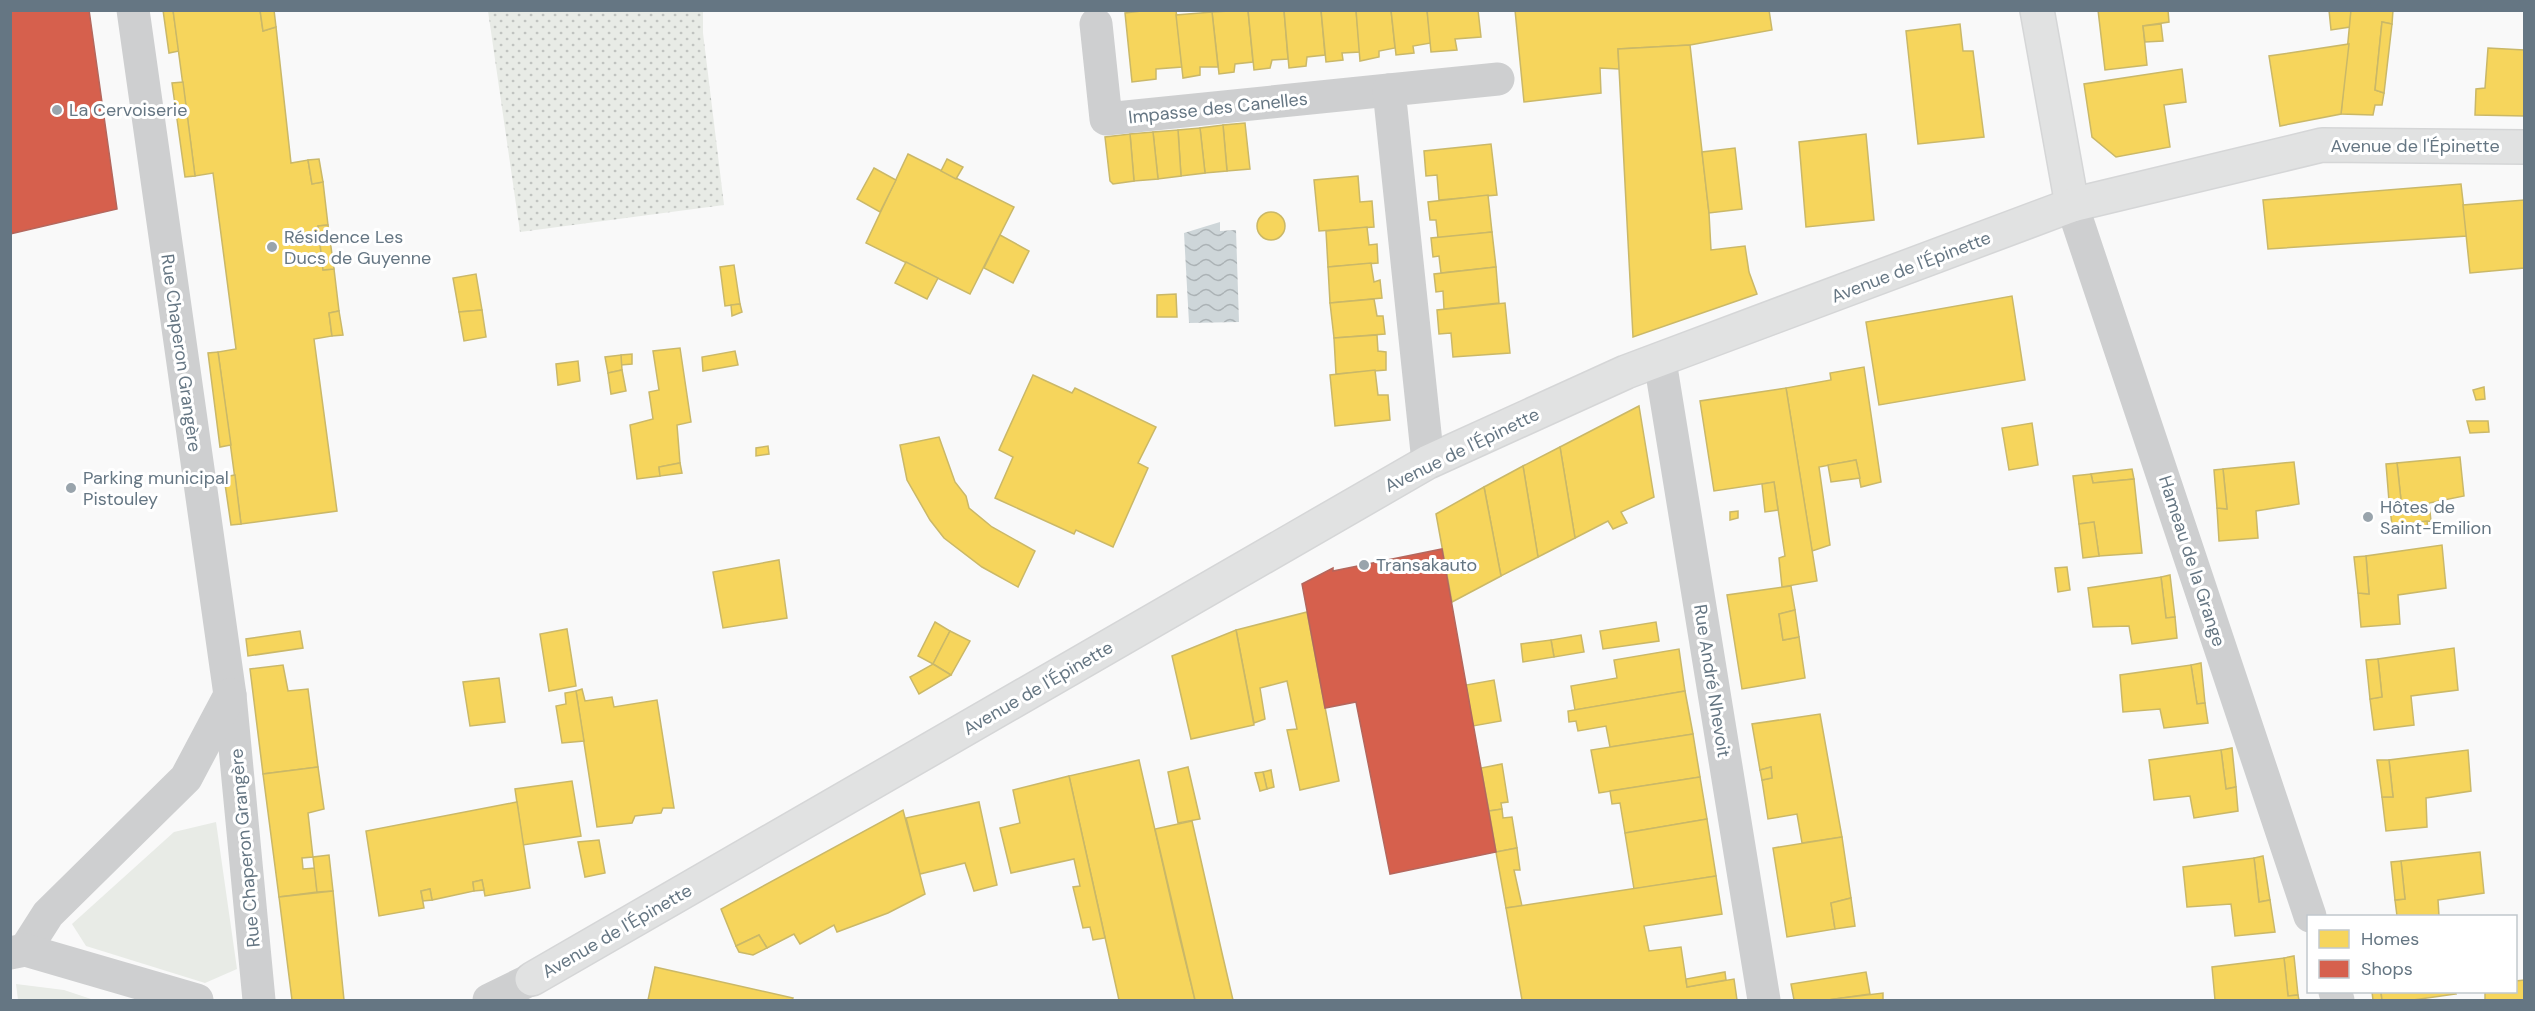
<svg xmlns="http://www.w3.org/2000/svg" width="2535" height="1011" viewBox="0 0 2535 1011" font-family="'DM Sans',sans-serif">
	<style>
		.grass { fill: #e8ebe6 }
		.park { fill: url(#park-dots) }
		.water { fill: url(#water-waves) }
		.homes { fill: #f6d55c; stroke: #cab868; stroke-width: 1.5 }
		.shops { fill: #d6604d; stroke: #b4675d; stroke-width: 1.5 }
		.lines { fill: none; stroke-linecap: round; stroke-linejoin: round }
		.secondary-casing { stroke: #d5d6d7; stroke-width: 36 }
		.street { stroke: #cecfd0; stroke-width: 33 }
		.secondary { stroke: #e1e2e2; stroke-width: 33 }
		.poi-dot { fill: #99a4ac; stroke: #fff; stroke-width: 2 }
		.labels { text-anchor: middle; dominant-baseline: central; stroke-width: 6; stroke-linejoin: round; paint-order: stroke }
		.street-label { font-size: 18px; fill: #657683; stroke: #fff }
		.poi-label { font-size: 18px; fill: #657683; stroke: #fff; text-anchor: start }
	</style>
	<defs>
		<pattern id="park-dots" width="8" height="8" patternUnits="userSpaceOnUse" patternTransform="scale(1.5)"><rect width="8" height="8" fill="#e8ebe6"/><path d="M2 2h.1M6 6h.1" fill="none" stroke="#c0c3c0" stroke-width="1.8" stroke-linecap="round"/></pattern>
		<pattern id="water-waves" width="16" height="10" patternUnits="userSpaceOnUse" patternTransform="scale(1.5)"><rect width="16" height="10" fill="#ced6d9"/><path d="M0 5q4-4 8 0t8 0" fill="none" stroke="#abb2b5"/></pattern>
	</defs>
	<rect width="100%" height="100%" fill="#f9f9f9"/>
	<g class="grass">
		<path d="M216,822L237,969L205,983L86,946L72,924L174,832Z"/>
		<path d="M16,984L64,990L94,1000H18Z"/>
	</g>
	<path class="park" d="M480,11H703V33L724,205L520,232L488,11Z"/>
	<path class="water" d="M1220,222V231L1236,230L1239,322L1189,323L1184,233Z"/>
	<g class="homes">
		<path d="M163,10H173L179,51L169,53Z"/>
		<path d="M173,10H260L263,31L276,27L291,163L308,160L312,184L323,182L328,225L318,226L323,270L334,269L339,311L329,313L332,336L314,339L337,511L241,524L218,352L236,349L213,173L195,176Z"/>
		<path d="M260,10H274L276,27L263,31Z"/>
		<path d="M1150,10H1176L1182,67L1156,69V79L1132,82L1125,13Z"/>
		<path d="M1248,10L1253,62L1235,64L1234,72L1219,74L1212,12Z"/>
		<path d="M1248,10H1284L1288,59L1272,60L1270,68L1254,70Z"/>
		<path d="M1284,10H1321L1325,55L1307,57L1306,66L1289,68Z"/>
		<path d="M1321,10H1356L1360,52L1342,53L1343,60L1326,62Z"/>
		<path d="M1356,10H1391L1395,48L1379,51V57L1360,61Z"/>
		<path d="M1391,10H1427L1431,43L1413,46L1414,53L1396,55Z"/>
		<path d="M1478,10L1481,37L1455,39L1457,50L1431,52L1427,10Z"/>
		<path d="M1515,10H1769L1772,30L1690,45L1618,49L1619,69L1600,68L1601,93L1524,102Z"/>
		<path d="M2098,10H2168L2169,22L2143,26L2147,65L2105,70Z"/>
		<path d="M2329,10H2351L2350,27L2331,30Z"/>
		<path d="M2351,10H2393L2392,24L2382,22L2375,90L2384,93L2382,105H2375L2373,115L2341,114Z"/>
		<path d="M1212,12L1218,67H1200V75L1183,78L1176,15Z"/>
		<path d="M2382,22L2392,24L2384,93L2375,90Z"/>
		<path d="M1960,24L1963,51H1973L1984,137L1918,144L1906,31Z"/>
		<path d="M2161,24L2163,41L2145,42L2143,26Z"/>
		<path d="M2349,44L2341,114L2280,126L2269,56Z"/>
		<path d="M1690,45L1709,213L1711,250L1745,246L1749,272L1757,294L1633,337L1618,49Z"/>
		<path d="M2488,48L2524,50V116L2475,115L2476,89L2485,88Z"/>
		<path d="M2182,69L2186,102L2164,105L2170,147L2116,157L2092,137L2084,84Z"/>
		<path d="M183,82L195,176L185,177L172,83Z"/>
		<path d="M1245,123L1250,169L1227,171L1223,125Z"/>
		<path d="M1223,125L1227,171L1205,173L1200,128Z"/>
		<path d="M1200,128L1205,173L1181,176L1178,130Z"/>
		<path d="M1178,130L1181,176L1158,179L1153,132Z"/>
		<path d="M1153,132L1158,179L1134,181L1130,134Z"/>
		<path d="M1130,134L1134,181L1113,184L1110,181L1105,137Z"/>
		<path d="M1866,134L1874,220L1806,227L1799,142Z"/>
		<path d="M1491,144L1497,195L1439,200L1437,175L1426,176L1424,151Z"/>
		<path d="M1735,148L1742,209L1709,213L1702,152Z"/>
		<path d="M908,154L1014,207L970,294L866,243Z"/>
		<path d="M319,159L323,182L312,184L308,160Z"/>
		<path d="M947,159L963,167L956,179L941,171Z"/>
		<path d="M874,168L896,180L880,212L857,199Z"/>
		<path d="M1358,176L1360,202L1372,201L1374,227L1319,231L1314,180Z"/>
		<path d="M2461,184L2467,236L2268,249L2263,200Z"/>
		<path d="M1488,195L1492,232L1438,238L1436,220H1430L1428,202Z"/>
		<path d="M2524,200V268L2470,273L2463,205Z"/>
		<circle cx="1271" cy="226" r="14"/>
		<path d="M328,225L334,269L323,270L318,226Z"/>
		<path d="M1367,227L1369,245L1377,244L1378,263L1328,267L1326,231Z"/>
		<path d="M1492,232L1496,267L1441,273L1439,256L1433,257L1431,238Z"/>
		<path d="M1000,235L1029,251L1013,283L984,268Z"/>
		<path d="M906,262L938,278L927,299L895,283Z"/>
		<path d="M1371,263L1374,282L1380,280L1382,298L1330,303L1328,267Z"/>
		<path d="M734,265L740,304L725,306L720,267Z"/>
		<path d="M1496,267L1499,303L1444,309L1443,291L1436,292L1434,274Z"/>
		<path d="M476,274L482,310L459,312L453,278Z"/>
		<path d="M1176,294L1177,317H1157V295Z"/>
		<path d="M2012,296L2025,380L1879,405L1866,322Z"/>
		<path d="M1374,299L1377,316H1383L1385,334L1334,338L1330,303Z"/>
		<path d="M1505,303L1510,353L1453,357L1451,333L1439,334L1437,310Z"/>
		<path d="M740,304L742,312L732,316L731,305Z"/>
		<path d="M482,310L486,337L464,341L459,312Z"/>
		<path d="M339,311L343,335L332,336L329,313Z"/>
		<path d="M1377,335L1378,351L1386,352V370L1336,374L1334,338Z"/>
		<path d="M680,348L691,422L677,425L680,463L659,467L660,476L637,479L630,425L653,419L649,392L659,390L653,351Z"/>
		<path d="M735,351L738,365L703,371L702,357Z"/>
		<path d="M218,352L231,445L220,447L208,353Z"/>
		<path d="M632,354V364L621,365V355Z"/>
		<path d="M621,355L622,370L608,373L605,357Z"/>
		<path d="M578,361L580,381L558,385L556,364Z"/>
		<path d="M1864,367L1881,482L1861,487L1856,460L1819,467L1830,545L1812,551L1786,388L1831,380L1830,373Z"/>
		<path d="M622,370L626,391L611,394L608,373Z"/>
		<path d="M1375,370L1378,395H1388L1390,420L1335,426L1330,375Z"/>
		<path d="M1033,375L1072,393L1075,388L1156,427L1138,463L1148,468L1113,547L1076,530L1074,534L995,498L1013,457L999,450Z"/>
		<path d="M2484,387L2485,399L2476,400L2473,390Z"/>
		<path d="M1786,388L1817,581L1782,587L1779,558L1785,556L1774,482L1714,491L1700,401Z"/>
		<path d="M1639,406L1654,497L1621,512L1627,523L1613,529L1608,521L1575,538L1560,447Z"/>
		<path d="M2467,421H2488L2489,432L2470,433Z"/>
		<path d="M2032,423L2038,465L2009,470L2002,428Z"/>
		<path d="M939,437L955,482L966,496L969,508L992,527L1035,551L1018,587L982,567L944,538L930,520L907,480L900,445Z"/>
		<path d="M768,446L769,454L756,456V448Z"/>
		<path d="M1560,447L1575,538L1538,557L1523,466Z"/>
		<path d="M2460,457L2464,496L2429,503L2431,521L2392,525L2389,501L2401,500L2397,463Z"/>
		<path d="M1856,460L1860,478L1831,482L1828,465Z"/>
		<path d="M2294,462L2299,504L2256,511L2258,538L2219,541L2217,508L2227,509L2223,469Z"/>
		<path d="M680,463L682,473L660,476L659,467Z"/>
		<path d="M2397,463L2401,500L2389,501L2386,464Z"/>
		<path d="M1523,466L1538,557L1501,576L1484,487Z"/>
		<path d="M2132,469L2134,479L2093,483L2091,474Z"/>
		<path d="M2223,469L2227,509L2217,508L2214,470Z"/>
		<path d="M2091,474L2093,483L2134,479L2142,553L2099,556L2094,522L2079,524L2073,476Z"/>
		<path d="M235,475L241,524L231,525L224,477Z"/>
		<path d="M1774,482L1778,510L1765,512L1762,484Z"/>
		<path d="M1484,487L1501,576L1452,602L1436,514Z"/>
		<path d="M1738,511V518L1730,520V512Z"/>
		<path d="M2427,521L2428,529L2392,532V525Z"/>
		<path d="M2094,522L2099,556L2083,558L2079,524Z"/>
		<path d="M2442,545L2446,588L2398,595L2400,624L2361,627L2358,593L2369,594L2366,556Z"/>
		<path d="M2366,556L2369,594L2358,593L2354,557Z"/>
		<path d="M779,560L787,618L723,628L713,572Z"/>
		<path d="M2067,567L2070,590L2058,592L2055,568Z"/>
		<path d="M2170,575L2175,617L2166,618L2161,577Z"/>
		<path d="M2161,577L2166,618L2175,617L2177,638L2132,644L2129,626L2093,627L2088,588Z"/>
		<path d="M1791,586L1795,610L1779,614L1783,640L1799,637L1805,678L1742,689L1727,595Z"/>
		<path d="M1795,610L1799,637L1783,640L1779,614Z"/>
		<path d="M1307,612L1339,781L1300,790L1287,730L1297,729L1287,681L1260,688L1265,719L1254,723L1236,630Z"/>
		<path d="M935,622L950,631L933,664L918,656Z"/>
		<path d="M1656,622L1659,641L1603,649L1600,631Z"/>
		<path d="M567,629L576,686L549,691L540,634Z"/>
		<path d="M1236,630L1254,725L1191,739L1172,656Z"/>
		<path d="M300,631L303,648L248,656L246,639Z"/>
		<path d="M950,631L970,641L951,675L933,664Z"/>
		<path d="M1581,635L1584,652L1554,657L1551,640Z"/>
		<path d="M1551,640L1554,657L1523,662L1521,644Z"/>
		<path d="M2454,648L2458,690L2411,696L2414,725L2374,730L2370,699L2382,697L2378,659Z"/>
		<path d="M1679,649L1685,691L1575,710L1571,686L1617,678L1614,660Z"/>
		<path d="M2378,659L2382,697L2370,699L2366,660Z"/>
		<path d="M2201,663L2205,703L2197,704L2191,665Z"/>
		<path d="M933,664L951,675L919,694L910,677Z"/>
		<path d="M283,665L288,691L308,689L318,767L263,774L250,669Z"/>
		<path d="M2191,665L2197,704L2205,703L2208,723L2164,728L2160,709L2123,712L2120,675Z"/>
		<path d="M499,678L505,722L470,726L463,682Z"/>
		<path d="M1494,680L1501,721L1473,726L1466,685Z"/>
		<path d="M582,689L585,701L612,697L614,707L657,700L674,808H663L661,813L635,816L632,823L597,827L576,691Z"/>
		<path d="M576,691L584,741L562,743L556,706L566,704L565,693Z"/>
		<path d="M1685,691L1693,734L1610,747L1606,726L1578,731L1576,721L1569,722L1568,711Z"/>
		<path d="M1820,714L1842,837L1802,843L1797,814L1768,819L1762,780L1772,778L1771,767L1760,770L1752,724Z"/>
		<path d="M1693,734L1700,777L1599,793L1591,750Z"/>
		<path d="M2232,748L2236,787L2226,789L2221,750Z"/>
		<path d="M2221,750L2226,789L2236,787L2238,811L2194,818L2190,796L2154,800L2149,760Z"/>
		<path d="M2468,750L2471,791L2426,798L2427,827L2386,831L2382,797H2393L2389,760Z"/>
		<path d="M1139,760L1179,935L1195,1000H1119L1069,776Z"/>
		<path d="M2377,760H2389L2393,797H2382Z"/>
		<path d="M1502,764L1508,802L1501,803L1502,809L1489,811L1481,768Z"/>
		<path d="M318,767L324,809L308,813L313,857L302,858L303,869L315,868L317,892L279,897L263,774Z"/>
		<path d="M1188,767L1200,819L1178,823L1168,772Z"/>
		<path d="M1771,767L1772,778L1762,780L1760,770Z"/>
		<path d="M1271,770L1274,787L1267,789L1263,772Z"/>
		<path d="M1263,772L1267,789L1260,791L1255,773Z"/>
		<path d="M1069,776L1105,938L1093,940L1090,927L1083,928L1073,887L1080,886L1074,859L1011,873L1000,828L1020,823L1013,790Z"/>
		<path d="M1700,777L1707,819L1625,833L1620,803L1612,804L1610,791Z"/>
		<path d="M572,781L581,836L523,845L515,789Z"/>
		<path d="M517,802L530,888L485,896L482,880L473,882L474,891L432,900L430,889L421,891L424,908L379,916L366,831Z"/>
		<path d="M979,802L997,885L974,891L965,863L920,874L906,818Z"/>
		<path d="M1502,809L1503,818L1512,817L1517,848L1496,852L1489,811Z"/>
		<path d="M903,810L925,894L888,913L837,932L834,925L800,944L794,934L767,948L759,935L736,946L721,909Z"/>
		<path d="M1707,819L1716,876L1634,889L1625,833Z"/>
		<path d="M1192,821L1222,953L1233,1000H1195L1155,829Z"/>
		<path d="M1842,837L1851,898L1831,903L1835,929L1787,937L1773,848Z"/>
		<path d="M599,840L605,873L585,877L578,842Z"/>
		<path d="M1517,848L1520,870H1514L1522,906L1506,908L1496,852Z"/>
		<path d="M2480,852L2484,893L2438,900L2439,916H2397L2395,900L2405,899L2401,861Z"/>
		<path d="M329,855L333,891L317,892L313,857Z"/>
		<path d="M2263,856L2270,900L2259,902L2254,858Z"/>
		<path d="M2254,858L2259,902L2270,900L2275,932L2235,936L2231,904L2187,907L2183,867Z"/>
		<path d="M2401,861L2405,899L2395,900L2391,862Z"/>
		<path d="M1716,876L1722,914L1644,926L1649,951L1681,947L1687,987L1734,979L1737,1000H1522L1506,908Z"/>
		<path d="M482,880L484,890L474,891L473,882Z"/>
		<path d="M430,889L432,900L423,901L421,891Z"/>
		<path d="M333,891L344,1000H292L279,897Z"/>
		<path d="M1851,898L1855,926L1835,929L1831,903Z"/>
		<path d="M759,935L767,948L753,955L739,952L736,946Z"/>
		<path d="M2294,956L2298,995L2288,996L2284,958Z"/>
		<path d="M2284,958L2288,996L2298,995L2299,1000H2215L2212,967Z"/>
		<path d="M655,967L793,998L792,1000H648Z"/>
		<path d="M1725,972L1726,980L1687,987L1686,979Z"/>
		<path d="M1866,972L1870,994L1828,1000H1794L1791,984Z"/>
		<path d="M2524,980V1000H2485V992H2516V981Z"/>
		<path d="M2372,992H2381L2382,1000H2373Z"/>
		<path d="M2381,992H2455L2456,994L2413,1000H2382Z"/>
		<path d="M1883,993V1000H1828L1842,998Z"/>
	</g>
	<g class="shops">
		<path d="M10,10H89L117,209L10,234Z"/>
		<path d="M1442,549L1496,852L1390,874L1356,702L1325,708L1302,584L1333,568V571Z"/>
	</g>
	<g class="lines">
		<g class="secondary-casing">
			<g id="secondary">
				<path d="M2037,10L2072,205"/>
				<path d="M532,979L1428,462L1626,372L2072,205L2322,145L2524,147"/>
			</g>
		</g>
		<g class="street">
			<path d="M133,10L230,695L259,1000"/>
			<path d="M1096,24L1106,119L1389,90"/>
			<path d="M2072,205L2310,916"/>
			<path d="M1660,361L1764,1000"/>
			<path d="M1428,462L1389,90L1498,79"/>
			<path d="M25,950L48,914L186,778L230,695"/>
			<path d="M10,953L25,950L197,1000"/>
			<path d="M2335,992L2338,1000"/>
			<path d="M489,1000L532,979"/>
		</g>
		<use href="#secondary" class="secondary"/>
	</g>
	<g class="poi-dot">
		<circle cx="57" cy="110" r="6"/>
		<circle cx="272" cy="247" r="6"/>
		<circle cx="71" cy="488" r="6"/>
		<circle cx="2368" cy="517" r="6"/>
		<circle cx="1364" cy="565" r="6"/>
	</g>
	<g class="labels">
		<g class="street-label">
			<text transform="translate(1218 108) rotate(-6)">Impasse des Canelles</text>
			<text x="2415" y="146">Avenue de l'Épinette</text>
			<text transform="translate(1911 267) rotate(-21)">Avenue de l'Épinette</text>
			<text transform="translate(181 353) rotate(82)">Rue Chaperon Grangère</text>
			<text transform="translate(1462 450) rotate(-26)">Avenue de l'Épinette</text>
			<text transform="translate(2192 561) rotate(72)">Hameau de la Grange</text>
			<text transform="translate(1712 681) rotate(81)">Rue André Nhevoit</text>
			<text transform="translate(1038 688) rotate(-30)">Avenue de l'Épinette</text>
			<text transform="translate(245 848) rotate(-95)">Rue Chaperon Grangère</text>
			<text transform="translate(617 931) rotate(-30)">Avenue de l'Épinette</text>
		</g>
		<g class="poi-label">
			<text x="69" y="110">La Cervoiserie</text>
			<text x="284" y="237">Résidence Les<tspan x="284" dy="21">Ducs de Guyenne</tspan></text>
			<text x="83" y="478">Parking municipal<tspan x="83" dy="21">Pistouley</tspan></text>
			<text x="2380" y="507">Hôtes de<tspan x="2380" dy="21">Saint-Emilion</tspan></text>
			<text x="1376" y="565">Transakauto</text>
		</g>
	</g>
	<rect width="2535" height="1011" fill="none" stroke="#657683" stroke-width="24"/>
	<rect x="2307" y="915" width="210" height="78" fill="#ffffff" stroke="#c1c8cd" stroke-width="1.5"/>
	<rect x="2319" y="930" width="30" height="18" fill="#f6d55c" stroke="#c1c8cd" stroke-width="1.5"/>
	<text x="2361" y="945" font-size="18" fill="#657683">Homes</text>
	<rect x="2319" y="960" width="30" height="18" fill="#d6604d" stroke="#c1c8cd" stroke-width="1.5"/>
	<text x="2361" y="975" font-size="18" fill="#657683">Shops</text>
</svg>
